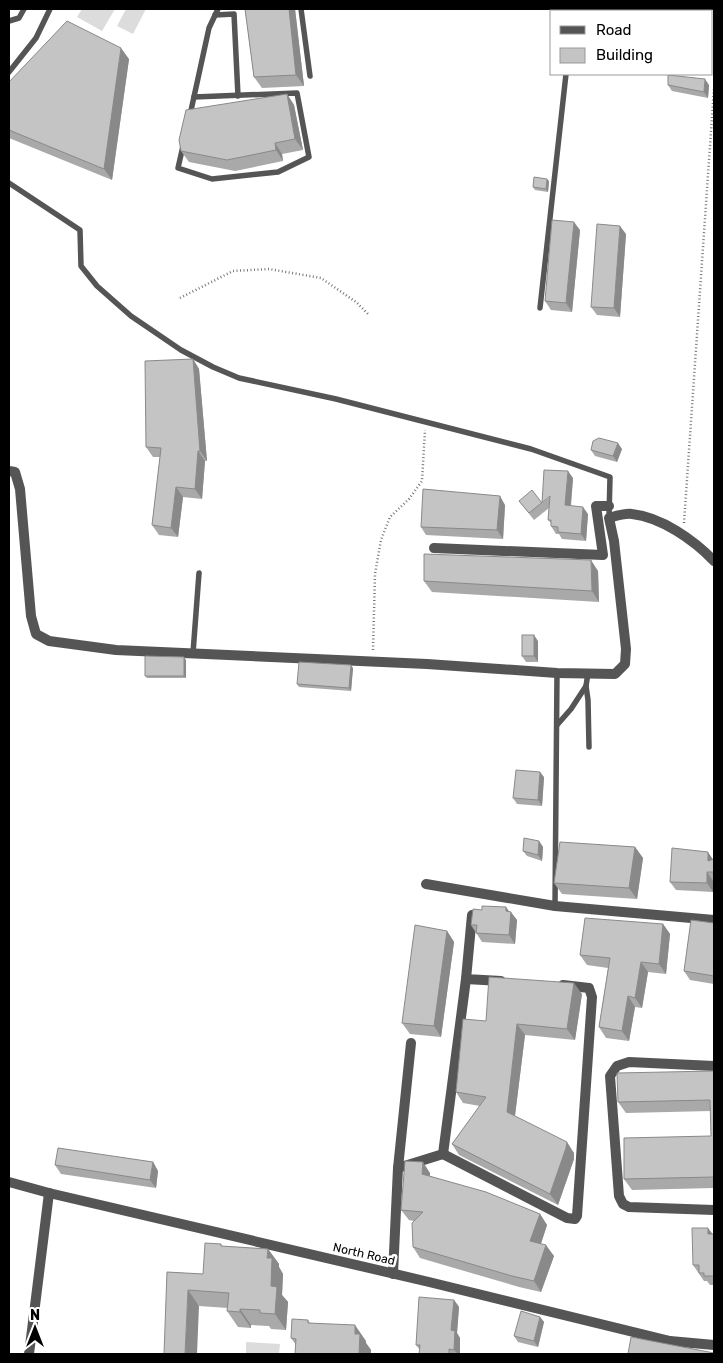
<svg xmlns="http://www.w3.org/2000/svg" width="723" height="1363" viewBox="0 0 723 1363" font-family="Rubik,sans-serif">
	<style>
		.green { fill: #dcdcdc }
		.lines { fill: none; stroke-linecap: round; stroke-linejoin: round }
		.path { stroke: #777; stroke-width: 2.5; stroke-dasharray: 1 2.5; stroke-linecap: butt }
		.service { stroke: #555; stroke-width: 5.5 }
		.minor { stroke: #555; stroke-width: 10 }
		.wall { fill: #a9a9a9 }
		.shaded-wall { fill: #898989 }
		.building { fill: #c4c4c4; stroke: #898989 }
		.labels { text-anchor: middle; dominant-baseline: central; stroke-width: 5; stroke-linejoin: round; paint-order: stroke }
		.street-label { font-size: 12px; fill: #000; stroke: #fff }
	</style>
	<rect width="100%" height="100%" fill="#fff"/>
	<g class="green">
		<path d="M82,9H115L102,31L77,17Z"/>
		<path d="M126,9H146L133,34L117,26Z"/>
		<path d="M246,1342L280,1344L279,1354H246Z"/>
	</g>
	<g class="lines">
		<g class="path">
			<path d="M180,298L233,271L269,269L321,278L356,302L368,314"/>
			<path d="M684,523L714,88"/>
			<path d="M373,650L375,574L381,540L390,517L409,499L422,481L425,430"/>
		</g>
		<g class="service">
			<path d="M301,9L310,76"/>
			<path d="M571,11L572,9"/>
			<path d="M215,15L234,14L238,96"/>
			<path d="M9,21L19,18L24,9"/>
			<path d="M9,72L36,38L50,9"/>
			<path d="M190,115L209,28L218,9"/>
			<path d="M183,146L178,168L212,179L278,172L309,157L297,93L194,97"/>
			<path d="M9,183L80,230L81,266L97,286L131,316L181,350L213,367L239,378L336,399L531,449L610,477L609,518"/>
			<path d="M540,308L566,74"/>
			<path d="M193,653L199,573"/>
			<path d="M588,673L586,686L588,700L589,747"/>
			<path d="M557,725L571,709L586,686"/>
			<path d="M555,906L557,673"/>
		</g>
		<g class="minor">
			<path d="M9,471L15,472L20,489L31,616L36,634L49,641L116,650L427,664L557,673L615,674L625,664L626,649L614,541L609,518C616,516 625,513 632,514C661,517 694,540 714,561"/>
			<path d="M434,548L603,555L596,506H609"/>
			<path d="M426,884L555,906L714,920"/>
			<path d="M472,915L466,979L501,981"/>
			<path d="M714,1066L629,1062L617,1066L610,1076L619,1196L623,1204L629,1207L714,1210"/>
			<path d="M443,1154L567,1218L575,1219L577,1216L592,997L589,988L563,985"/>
			<path d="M398,1168L411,1043"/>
			<path d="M9,1182L49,1193L429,1282L670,1341L714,1345"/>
			<path d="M393,1274L398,1168L443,1154L466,979"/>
			<path d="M29,1354L49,1193"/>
		</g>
	</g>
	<g class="wall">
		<path d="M245,9H295L304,86L262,88L254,77Z"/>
		<path d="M129,59L112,180L9,138V82Z"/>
		<path d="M668,85H709L708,98L672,91Z"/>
		<path d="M287,94L294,105L303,150L282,154L283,161L235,171L189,162L181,151Z"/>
		<path d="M549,181L548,192L535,190L533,187Z"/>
		<path d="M580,230L572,312L551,310L545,301Z"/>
		<path d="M626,234L620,317L597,315L591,307Z"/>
		<path d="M193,359L199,369L207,461H205L202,499L183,497L178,537L159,535L152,525L160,457H153L146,447Z"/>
		<path d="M622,449L617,462L595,456L591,450Z"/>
		<path d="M573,478L571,506L588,514L586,541L562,539L559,534H556L551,526V523L548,520L549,508L534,520L519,501L542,503Z"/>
		<path d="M505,505L503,539L426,535L421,527Z"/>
		<path d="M598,571L599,602L432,592L424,581Z"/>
		<path d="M538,641V662H526L522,656Z"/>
		<path d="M186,660V678H147L145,676Z"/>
		<path d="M353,668L351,691L299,687L297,684Z"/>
		<path d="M544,777L542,806L517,804L513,798Z"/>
		<path d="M539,841L543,847L542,861L527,856L523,851Z"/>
		<path d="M635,847L643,858L637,899L562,894L554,883Z"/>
		<path d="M714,859V881H713V892L676,890L670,882Z"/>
		<path d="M509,912L517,920L515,944L482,942L471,925Z"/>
		<path d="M714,923V984L690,980L684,971Z"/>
		<path d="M663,924L670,934L666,974L648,972L642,1008L635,1007L629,1041L606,1038L599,1027L608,968L587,965L580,955Z"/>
		<path d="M447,931L454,942L441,1037L410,1034L402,1023Z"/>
		<path d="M582,994L575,1040L525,1035L515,1116L574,1153V1159L558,1205L459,1155L452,1144L480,1106L463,1103L456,1092L486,1021Z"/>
		<path d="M714,1071V1188L632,1190L624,1179L711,1136V1111L626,1113L618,1102Z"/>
		<path d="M153,1162L158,1171L156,1188L61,1174L55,1165Z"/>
		<path d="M430,1173V1176L540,1214L547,1225L541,1244L554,1256L541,1292L519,1287L420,1258L413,1247L414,1221L409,1220L401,1210Z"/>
		<path d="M713,1234H714V1285H710L707,1281H704L693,1265Z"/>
		<path d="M221,1244L222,1246L268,1249L279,1264V1267L283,1274L282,1295L288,1302L286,1330L271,1329L269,1326L251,1325V1328L238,1327L227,1311L228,1308L199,1306L167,1272L203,1274Z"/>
		<path d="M454,1300L459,1307L457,1333L460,1338V1354H419L420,1350L416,1345Z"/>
		<path d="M540,1317L544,1322L538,1347L518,1342L514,1336Z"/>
		<path d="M308,1320L310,1323L366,1341V1343L371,1350L296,1345L291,1338Z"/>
	</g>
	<g class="shaded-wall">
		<path d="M289,9H295L304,86L296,75Z"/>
		<path d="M121,48L129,59L112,180L104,169Z"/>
		<path d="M705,79L709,85L708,98L704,92Z"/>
		<path d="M287,94L294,105L303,150L295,139Z"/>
		<path d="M275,143L282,154L283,161L276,150Z"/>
		<path d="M547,179L549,181L548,192L546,189Z"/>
		<path d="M574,222L580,230L572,312L566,303Z"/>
		<path d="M620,226L626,234L620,317L614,308Z"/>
		<path d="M193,359L199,369L207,461L200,451Z"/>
		<path d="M618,443L622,449L617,462L613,456Z"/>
		<path d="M198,451L205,461L202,499L195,489Z"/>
		<path d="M568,471L573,478L570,513L565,505Z"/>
		<path d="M176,487L183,497L178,537L171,528Z"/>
		<path d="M500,496L505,505L503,539L497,530Z"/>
		<path d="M583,507L588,514L586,541L581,534Z"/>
		<path d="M591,560L598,571L599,602L592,591Z"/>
		<path d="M534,635L538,641V662L534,656Z"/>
		<path d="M184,657L186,660V678L184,676Z"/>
		<path d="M351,665L353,668L351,691L349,688Z"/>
		<path d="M540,772L544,777L542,806L538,800Z"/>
		<path d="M539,841L543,847L542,861L538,855Z"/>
		<path d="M635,847L643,858L637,899L629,888Z"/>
		<path d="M708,852L714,861H708Z"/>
		<path d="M707,872L713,881V892L707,883Z"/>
		<path d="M506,907L511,914V912L517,920L515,944L509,935L506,911Z"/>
		<path d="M663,924L670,934L666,974L659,964Z"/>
		<path d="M447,931L454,942L441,1037L434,1026Z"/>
		<path d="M641,962L648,972L642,1008L635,998Z"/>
		<path d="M574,983L582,994L575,1040L567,1029Z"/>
		<path d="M628,996L635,1007L629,1041L622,1031Z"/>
		<path d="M517,1024L525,1035L514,1123L507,1112Z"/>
		<path d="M567,1142L574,1153V1159L558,1205L550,1194Z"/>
		<path d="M153,1162L158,1171L156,1188L150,1180Z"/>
		<path d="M423,1162L430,1173L429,1184L422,1174Z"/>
		<path d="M540,1214L547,1225L538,1252L530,1241Z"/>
		<path d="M708,1228L714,1236L708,1234Z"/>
		<path d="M546,1245L554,1256L541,1292L534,1281Z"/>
		<path d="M268,1249L279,1264V1267L283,1274L282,1295L288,1302L286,1330L275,1314L267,1258Z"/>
		<path d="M188,1290L199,1306L197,1354H185Z"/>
		<path d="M454,1300L459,1307L457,1333L460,1338V1354H458L454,1350L451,1330Z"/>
		<path d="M240,1309L251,1325V1328L240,1312Z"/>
		<path d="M540,1317L544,1322L538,1347L534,1341Z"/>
		<path d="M355,1325L366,1341V1343L371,1350V1354H359L355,1334Z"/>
	</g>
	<g class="building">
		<path d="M245,9H289L296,75L254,77Z"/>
		<path d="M67,21L121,48L104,169L9,130V82Z"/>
		<path d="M668,75L705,79L704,92L668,85Z"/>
		<path d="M287,94L295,139L275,143L276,150L227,160L181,151L179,140L186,110Z"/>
		<path d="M534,177L547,179L546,189L533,187Z"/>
		<path d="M552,220L574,222L566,303L545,301Z"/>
		<path d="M597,224L620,226L614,308L591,307Z"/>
		<path d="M193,359L200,451H198L195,489L176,487L171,528L152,525L161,448L146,447L145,361Z"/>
		<path d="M599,438L618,443L613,456L591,450L593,441Z"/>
		<path d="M544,470L568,471L565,505L583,507L581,534L558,532V527L551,526V520H548L550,496L529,513L519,501L532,490L542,503Z"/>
		<path d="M423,489L500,496L497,530L421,527Z"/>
		<path d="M424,554L591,560L592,591L424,581Z"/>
		<rect x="522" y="635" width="12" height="21"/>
		<path d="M145,656L184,657V676H145Z"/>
		<path d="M299,662L351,665L349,688L297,684Z"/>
		<path d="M516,770L540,772L538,800L513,798Z"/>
		<path d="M524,838L539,841L538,855L523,851Z"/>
		<path d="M560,842L635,847L629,888L554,883Z"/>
		<path d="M672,848L708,852V861L714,859V872H707V883L670,882Z"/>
		<path d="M482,906L506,907V911L511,912L509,935L476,933L477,925H471L473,909L482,910Z"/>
		<path d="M585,918L663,924L659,964L641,962L635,998L628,996L622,1031L599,1027L610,958L580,955Z"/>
		<path d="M691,920L714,923V976L684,971Z"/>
		<path d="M415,925L447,931L434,1026L402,1023Z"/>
		<path d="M489,977L574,983L567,1029L517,1024L507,1112L567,1142L566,1148L550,1194L452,1144L486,1097L456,1092L463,1019L486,1021Z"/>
		<path d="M714,1071V1177L624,1179V1138L711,1136L710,1100L618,1102L617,1073Z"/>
		<path d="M58,1148L153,1162L150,1180L55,1165Z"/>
		<path d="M405,1161L423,1162L422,1174L486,1192L540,1214L530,1241L546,1245L534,1281L512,1276L413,1247L412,1223L423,1212L401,1210Z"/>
		<path d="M692,1228H708V1234H714V1276H704V1273H699V1265H693Z"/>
		<path d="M205,1243L221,1244V1246L268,1249L267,1258H272L271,1286L277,1287L275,1314L260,1313V1310L240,1309V1312L227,1311L229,1293L188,1290L185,1354H164L167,1272L203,1274Z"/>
		<path d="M419,1297L454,1300L451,1330L455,1331L454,1350L449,1349V1354H419L420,1345H416Z"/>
		<path d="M521,1311L540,1317L534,1341L514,1336Z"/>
		<path d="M292,1319L308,1320V1323L355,1325V1334H360L359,1354H295L296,1339L291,1338Z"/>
		<path d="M631,1337L714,1353V1354H628Z"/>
	</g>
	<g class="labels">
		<g class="street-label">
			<text transform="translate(364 1254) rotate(13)">North Road</text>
		</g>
	</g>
	<rect width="723" height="1363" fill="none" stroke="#000000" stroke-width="20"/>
	<rect x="550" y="10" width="162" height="65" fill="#ffffff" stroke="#999999"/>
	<rect x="560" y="26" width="25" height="8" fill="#555555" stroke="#999999"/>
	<text x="596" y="35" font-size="15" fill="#000000">Road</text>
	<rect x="560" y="48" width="25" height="15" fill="#c4c4c4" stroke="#999999"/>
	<text x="596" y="60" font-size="15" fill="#000000">Building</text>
	<g transform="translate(35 1328)" stroke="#ffffff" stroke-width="4" paint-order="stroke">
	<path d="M0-4L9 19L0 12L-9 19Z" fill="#000000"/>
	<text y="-8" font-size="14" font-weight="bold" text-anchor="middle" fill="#000000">N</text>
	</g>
</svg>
